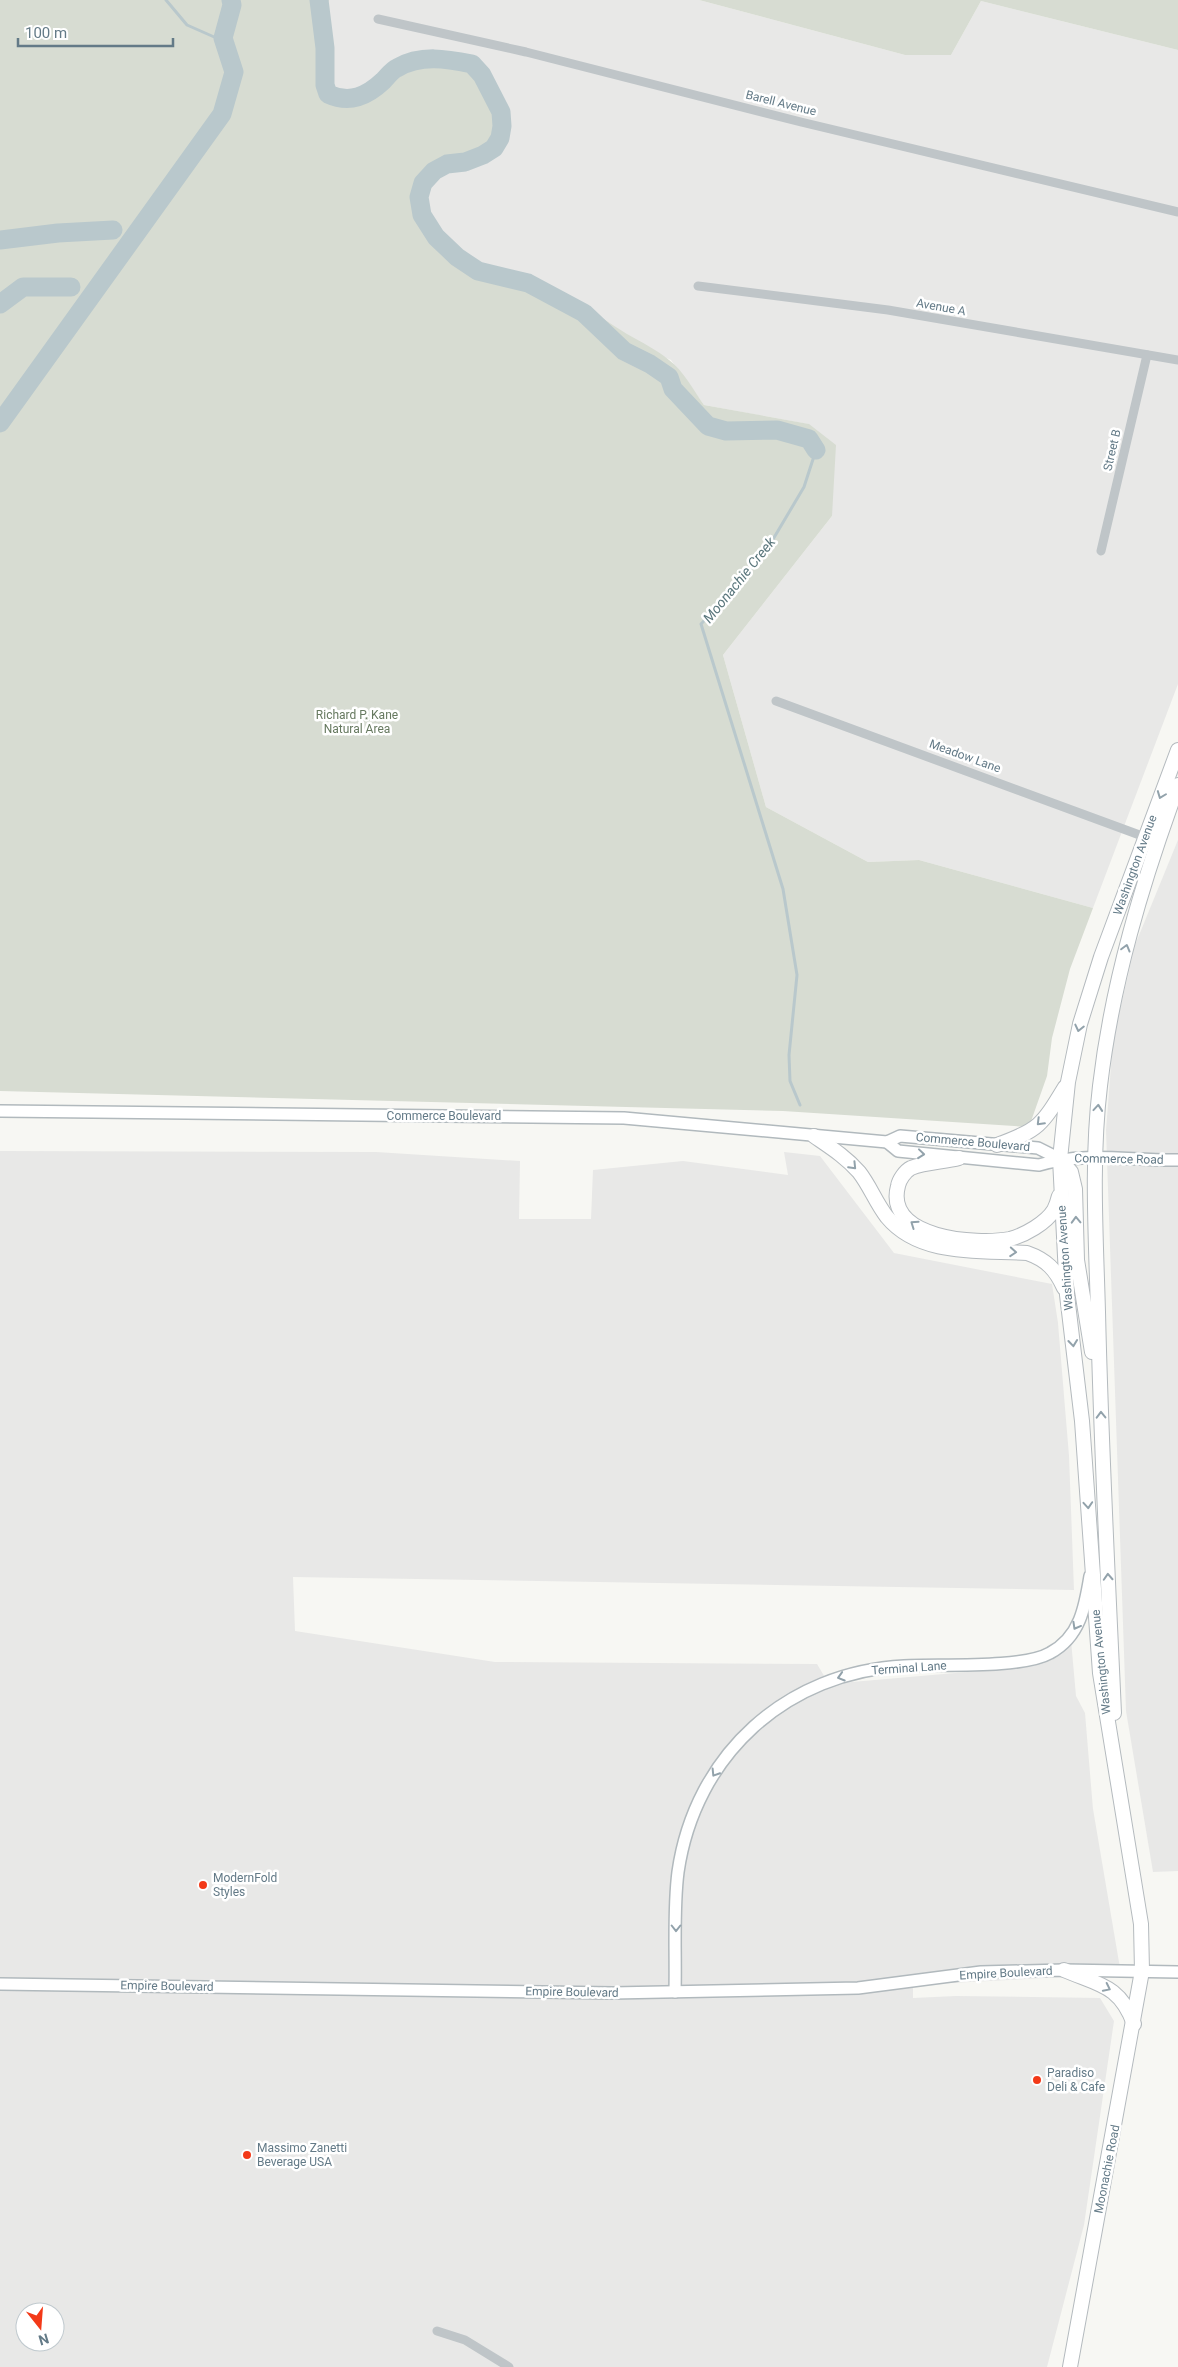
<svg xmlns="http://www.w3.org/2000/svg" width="1178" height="2367" viewBox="0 0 1178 2367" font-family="Roboto,sans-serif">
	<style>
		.built { fill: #e8e8e7; fill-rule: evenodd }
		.green { fill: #d7dcd2 }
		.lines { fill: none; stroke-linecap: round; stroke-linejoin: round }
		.stream { stroke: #b9c8cc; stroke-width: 3 }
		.river { stroke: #b9c8cc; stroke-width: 19 }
		.secondary-casing { stroke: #b1b9bd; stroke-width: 14 }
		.primary-casing { stroke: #b4babe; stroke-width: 16 }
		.street { stroke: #bfc5c8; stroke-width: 9 }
		.secondary { stroke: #fff; stroke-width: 11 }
		.primary { stroke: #fff; stroke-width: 14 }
		.oneway { stroke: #92a2ab }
		.poi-dot { fill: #f33918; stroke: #fff; stroke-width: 2 }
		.labels { text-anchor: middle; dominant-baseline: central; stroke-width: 5; stroke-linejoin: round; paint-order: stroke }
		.street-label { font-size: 12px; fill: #637a87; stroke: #fff }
		.park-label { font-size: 12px; fill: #66795f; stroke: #fff }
		.poi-label { font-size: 12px; fill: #637a87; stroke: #fff; text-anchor: start }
		.water-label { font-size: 14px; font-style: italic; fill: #5a767c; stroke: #fff }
	</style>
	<rect width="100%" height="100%" fill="#f7f7f3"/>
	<g class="built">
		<path d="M323,0H699L905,55H951L981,1L1178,50V684L1093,908L919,860L868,862L766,807L723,655L832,516L808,424L704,405L671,360L454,267L411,212L362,101L325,99L313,8Z"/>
		<path d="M1178,840V1871L1153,1872L1126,1711L1106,1130L1113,1040L1135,945Z"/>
		<path d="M0,1151L376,1152L520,1161L519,1219H591L593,1170L683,1161L788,1175L784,1152L820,1156L894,1253L1052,1284L1058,1323L1069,1456L1074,1590L293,1577L295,1631L495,1662L817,1664L829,1684L1034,1666L1070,1629L1076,1696L1085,1713L1093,1809L1121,1974L913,1985V1998L956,1996L1100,1998L1114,2021L1084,2225L1047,2367H0ZM25,2312H55V2342H25Z"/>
	</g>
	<g class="green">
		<path d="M0,0H329L322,16L325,85L329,94C363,110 371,84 396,68C410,59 432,57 448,59C455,60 467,61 473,66C485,74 492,91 497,104C502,113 503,122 501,133C493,173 433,149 421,191C419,198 419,209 423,216C433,238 456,262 479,271C494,277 511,277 527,282C534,285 540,290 547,292C554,295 562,295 569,299C589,309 608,322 627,334C641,342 657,350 669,360C683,370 694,391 704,405L809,424L836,445L832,516L723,655L766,807L868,862L919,860L1093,908L1070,969L1052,1038L1047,1076L1029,1127L783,1111L0,1091Z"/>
		<path d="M699,0H1178V50L981,1L951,55H905Z"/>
	</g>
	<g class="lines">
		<g class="stream">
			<path d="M166,0L187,25L221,40"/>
			<path d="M800,1105L790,1081L789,1055L797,975L783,889L701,624L741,582L772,541L804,487L816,450"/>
		</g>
		<g class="river">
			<path d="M319,0L325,48V85L328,94C350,104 367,96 383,81C387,77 392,70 397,68C421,54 447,59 472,64L482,75L501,112L502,126L500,138L494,148L483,155L465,162L447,164L434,171L423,183L419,197L422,215L436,237L457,257L478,271L528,283L584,313L624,351L650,364L669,377L673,389L708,426L726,431L777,430L809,439L816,450"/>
			<path d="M0,240L58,233L113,230"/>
			<path d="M0,304L23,287H71"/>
			<path d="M0,423L222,114L234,72L223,38L232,5L231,0"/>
		</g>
		<g class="secondary-casing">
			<g id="secondary">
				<path d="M0,1111L624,1118L887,1142L900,1136L1038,1148L1060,1159"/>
				<path d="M887,1142L898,1151L1039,1165C1085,1151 1131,1161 1178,1160"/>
				<path d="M0,1984L613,1993L858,1988L981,1972L1064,1970L1178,1972"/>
				<path d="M675,1992C676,1952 673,1911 678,1872C695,1754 787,1672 904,1666C939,1664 1022,1669 1050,1653C1080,1637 1085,1607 1090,1576"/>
			</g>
		</g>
		<g class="primary-casing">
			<g id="primary">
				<path d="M814,1136C830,1147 846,1157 859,1172C870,1186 876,1203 887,1217C920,1257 981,1250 1027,1253C1047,1260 1056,1270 1064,1288"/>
				<path d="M997,1145C1039,1130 1042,1125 1065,1087"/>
				<path d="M959,1158C944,1162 925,1162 911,1168C905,1171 899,1180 898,1186C884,1239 977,1245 1010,1239C1025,1235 1046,1223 1054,1210C1056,1206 1058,1200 1059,1196"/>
				<path d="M1060,1159L1071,1172L1075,1189L1077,1260L1092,1352"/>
				<path d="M1114,1713C1108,1579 1101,1446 1098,1312C1096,1237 1091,1161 1100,1086C1112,983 1142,883 1178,785"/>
				<path d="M1064,1970C1099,1985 1120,1985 1134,2024"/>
				<path d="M1070,2367L1142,1971L1141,1924L1100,1673L1082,1421L1067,1295L1060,1159L1068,1082L1080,1024L1101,957L1178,750"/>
			</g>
		</g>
		<g class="street">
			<path d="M378,19L526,52L801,122L1178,212"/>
			<path d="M698,286L888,310L1178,360"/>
			<path d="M1101,551L1147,355"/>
			<path d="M776,701L1145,837"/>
			<path d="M437,2331L465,2340L509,2367"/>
		</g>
		<use href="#secondary" class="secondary"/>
		<use href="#primary" class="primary"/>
	</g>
	<defs><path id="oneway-chevron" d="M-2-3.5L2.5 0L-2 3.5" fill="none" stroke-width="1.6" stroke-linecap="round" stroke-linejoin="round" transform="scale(1.25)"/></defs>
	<g class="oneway">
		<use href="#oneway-chevron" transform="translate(1161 795) rotate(111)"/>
		<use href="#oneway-chevron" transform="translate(1126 948) rotate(-75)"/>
		<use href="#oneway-chevron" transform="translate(1079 1028) rotate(103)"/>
		<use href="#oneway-chevron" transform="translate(1098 1108) rotate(-85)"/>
		<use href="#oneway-chevron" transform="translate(1040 1122) rotate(135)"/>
		<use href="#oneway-chevron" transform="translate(921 1154) rotate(6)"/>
		<use href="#oneway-chevron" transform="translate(853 1166) rotate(46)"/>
		<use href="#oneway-chevron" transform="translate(1076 1220) rotate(-92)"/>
		<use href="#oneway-chevron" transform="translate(914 1224) rotate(-145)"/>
		<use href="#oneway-chevron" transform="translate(1013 1252) rotate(4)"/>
		<use href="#oneway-chevron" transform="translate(1073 1343) rotate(84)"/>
		<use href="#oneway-chevron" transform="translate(1101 1415) rotate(-91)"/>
		<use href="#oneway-chevron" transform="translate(1088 1505) rotate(86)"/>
		<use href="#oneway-chevron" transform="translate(1108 1577) rotate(-93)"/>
		<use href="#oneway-chevron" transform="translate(1076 1626) rotate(119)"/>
		<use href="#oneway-chevron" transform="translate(841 1677) rotate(163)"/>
		<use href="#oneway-chevron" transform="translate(715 1773) rotate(122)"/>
		<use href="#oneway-chevron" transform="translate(676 1928) rotate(90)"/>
		<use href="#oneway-chevron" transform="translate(1107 1988) rotate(26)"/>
	</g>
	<g class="poi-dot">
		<circle cx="203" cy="1885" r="5"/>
		<circle cx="1037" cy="2080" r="5"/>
		<circle cx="247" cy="2155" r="5"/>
	</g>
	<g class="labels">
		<g class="street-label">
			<text transform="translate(781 103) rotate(14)">Barell Avenue</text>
			<text transform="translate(941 307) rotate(10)">Avenue A</text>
			<text transform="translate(1112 450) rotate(-77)">Street B</text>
			<text transform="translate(965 756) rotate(20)">Meadow Lane</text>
			<text transform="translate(1135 865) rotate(-70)">Washington Avenue</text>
			<text x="444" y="1116">Commerce Boulevard</text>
			<text transform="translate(973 1142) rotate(5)">Commerce Boulevard</text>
			<text transform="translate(1119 1159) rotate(1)">Commerce Road</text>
			<text transform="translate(1065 1258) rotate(-94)">Washington Avenue</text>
			<text transform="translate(1101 1662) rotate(-96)">Washington Avenue</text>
			<text transform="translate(909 1668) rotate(-4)">Terminal Lane</text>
			<text transform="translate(1006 1973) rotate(-3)">Empire Boulevard</text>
			<text transform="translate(167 1986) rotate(1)">Empire Boulevard</text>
			<text transform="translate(572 1992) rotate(1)">Empire Boulevard</text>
			<text transform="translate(1107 2169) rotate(-79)">Moonachie Road</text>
		</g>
		<g class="park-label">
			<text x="357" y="715">Richard P. Kane<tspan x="357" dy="14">Natural Area</tspan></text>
		</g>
		<g class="poi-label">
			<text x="213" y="1878">ModernFold<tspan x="213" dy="14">Styles</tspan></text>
			<text x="1047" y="2073">Paradiso<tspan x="1047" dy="14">Deli &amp; Cafe</tspan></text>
			<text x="257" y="2148">Massimo Zanetti<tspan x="257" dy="14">Beverage USA</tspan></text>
		</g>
		<g class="water-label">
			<text transform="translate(739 580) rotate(-51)">Moonachie Creek</text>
		</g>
	</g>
	<g transform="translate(40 2327) rotate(163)"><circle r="24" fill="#ffffff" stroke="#c1cacf"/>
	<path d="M0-4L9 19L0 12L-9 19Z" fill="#f33918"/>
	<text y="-8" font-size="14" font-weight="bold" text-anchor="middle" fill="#637a87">N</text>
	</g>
	<path d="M18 38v8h155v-8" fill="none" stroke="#637a87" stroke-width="2.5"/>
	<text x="25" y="38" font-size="15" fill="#637a87" stroke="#ffffff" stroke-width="4" paint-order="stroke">100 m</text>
</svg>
